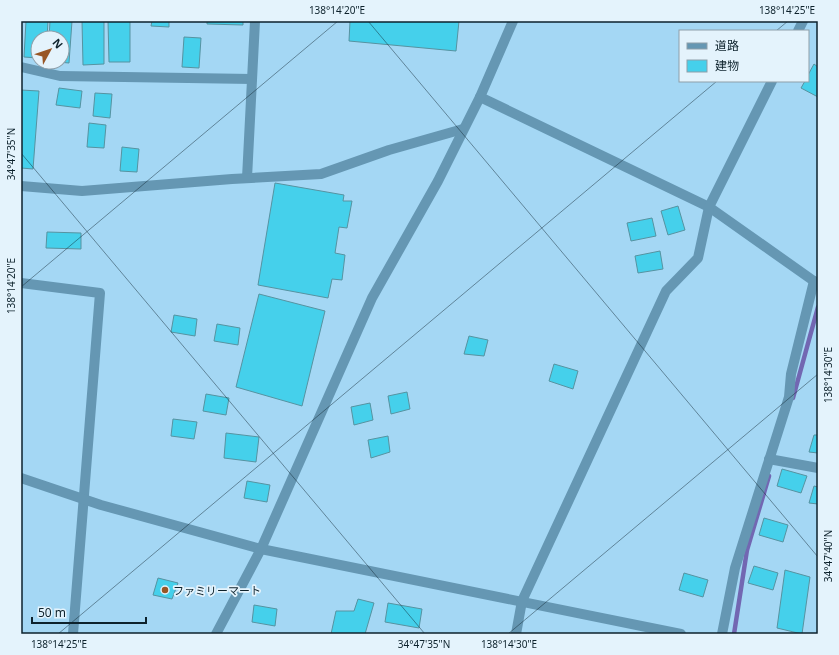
<svg xmlns="http://www.w3.org/2000/svg" width="839" height="655" viewBox="0 0 839 655" font-family="'Noto Sans','Noto Sans JP',sans-serif">
	<style>
		.lines { fill: none; stroke-linecap: round; stroke-linejoin: round }
		.stream { stroke: #7267b2; stroke-width: 4.5 }
		.building { fill: #45d0eb; stroke: #5693a1 }
		.minor { stroke: #6597b3; stroke-width: 10 }
		.ticks { fill: none; stroke: #0d222c; stroke-width: 1; stroke-opacity: 0.45 }
		.poi-dot { fill: #985625; stroke: #e4f3fc; stroke-width: 1.5 }
		.labels { text-anchor: middle; dominant-baseline: central; stroke-width: 3.5; stroke-linejoin: round; paint-order: stroke }
		.poi-label { font-size: 11px; fill: #0d222c; stroke: #e4f3fc; text-anchor: start }
		.neatline { fill: none; stroke: #0d222c; stroke-width: 1.5 }
		.ticks-label { font-size: 10px; text-anchor: middle; fill: #0d222c }
	</style>
	<rect width="100%" height="100%" fill="#a4d7f4"/>
	<g class="lines">
		<g class="stream">
			<path d="M793,398L818,307"/>
			<path d="M734,634L747,550L769,476"/>
		</g>
	</g>
	<g class="building">
		<path d="M26,21H48L47,38H38V58L24,57Z"/>
		<path d="M50,21H72L69,63L58,62H62V38H49Z"/>
		<path d="M82,21H104V64L83,65Z"/>
		<path d="M108,21H130V62H109Z"/>
		<path d="M152,21H169V27L151,26Z"/>
		<path d="M207,21H243V25L207,24Z"/>
		<path d="M350,21H459L456,51L349,41Z"/>
		<path d="M184,37L201,38L199,68L182,67Z"/>
		<path d="M814,64L818,67V97L801,88L805,81H808V75Z"/>
		<path d="M59,88L82,91L80,108L56,105Z"/>
		<path d="M21,90L39,91L33,169L21,168Z"/>
		<path d="M95,93L112,94L110,118L93,116Z"/>
		<path d="M89,123L106,125L104,148L87,147Z"/>
		<path d="M122,147L139,149L137,172L120,171Z"/>
		<path d="M275,183L344,195L343,201H352L347,228L339,227L335,253L345,255L342,280L332,279L328,298L258,285Z"/>
		<path d="M678,206L685,230L668,235L661,211Z"/>
		<path d="M652,218L656,236L631,241L627,223Z"/>
		<path d="M47,232L81,233V249L46,248Z"/>
		<path d="M660,251L663,269L638,273L635,256Z"/>
		<path d="M259,294L325,311L302,406L236,387Z"/>
		<path d="M174,315L197,319L195,336L171,332Z"/>
		<path d="M217,324L240,328L238,345L214,341Z"/>
		<path d="M469,336L488,340L484,356L464,354Z"/>
		<path d="M554,364L578,371L573,389L549,381Z"/>
		<path d="M407,392L410,409L391,414L388,396Z"/>
		<path d="M206,394L229,398L226,415L203,411Z"/>
		<path d="M370,403L373,420L354,425L351,407Z"/>
		<path d="M173,419L197,422L194,439L171,436Z"/>
		<path d="M226,433L259,437L256,462L224,458Z"/>
		<path d="M814,435H818V453L809,452Z"/>
		<path d="M388,436L390,452L371,458L368,440Z"/>
		<path d="M782,469L807,476L801,493L777,486Z"/>
		<path d="M247,481L270,485L267,502L244,498Z"/>
		<path d="M814,486L818,487V504L809,503Z"/>
		<path d="M764,518L788,525L783,542L759,535Z"/>
		<path d="M754,566L778,573L773,590L748,583Z"/>
		<path d="M785,570L810,577L802,634L777,628Z"/>
		<path d="M684,573L708,580L703,597L679,590Z"/>
		<path d="M158,578L178,583L172,599L153,595Z"/>
		<path d="M358,599L374,603L365,634H331L336,611H354Z"/>
		<path d="M388,603L422,609L419,628L385,622Z"/>
		<path d="M254,605L277,609L275,626L252,622Z"/>
	</g>
	<g class="lines">
		<g class="minor">
			<path d="M798,31L803,21"/>
			<path d="M21,67L60,76L252,79"/>
			<path d="M480,97L709,207L818,284"/>
			<path d="M247,178L255,21"/>
			<path d="M21,186L82,191L232,179L321,174L389,150L463,129"/>
			<path d="M21,283L100,293L73,634"/>
			<path d="M769,459L818,468"/>
			<path d="M21,478L101,505L261,549L681,634"/>
			<path d="M216,634L261,549L372,298L438,181L480,97L513,21"/>
			<path d="M516,634L522,601L666,291L698,258L709,207L772,81"/>
			<path d="M722,634L735,568L789,397L791,374L814,281"/>
		</g>
	</g>
	<path class="ticks" d="M368,21L818,557M776,31L788,21M21,153L425,634M21,287L338,21M58,634L717,81M508,634L818,374"/>
	<circle class="poi-dot" cx="165" cy="590" r="4"/>
	<g class="labels">
		<g class="poi-label">
			<text x="173" y="590">ファミリーマート</text>
		</g>
	</g>
	<rect width="839" height="655" fill="none" stroke="#e4f3fc" stroke-width="44"/>
	<rect x="679" y="30" width="130" height="52" fill="#e4f3fc" stroke="#8e9fa9"/>
	<rect x="687" y="43" width="20" height="6" fill="#6597b3" stroke="#8e9fa9"/>
	<text x="715" y="50" font-size="12" fill="#0d222c">道路</text>
	<rect x="687" y="60" width="20" height="12" fill="#45d0eb" stroke="#8e9fa9"/>
	<text x="715" y="70" font-size="12" fill="#0d222c">建物</text>
	<g transform="translate(50 50) rotate(50)"><circle r="19" fill="#e4f3fc" stroke="#8e9fa9"/>
	<path d="M0-3L7 15L0 10L-7 15Z" fill="#985625"/>
	<text y="-6" font-size="11" font-weight="bold" text-anchor="middle" fill="#0d222c">N</text>
	</g>
	<path d="M32 617v6h114v-6" fill="none" stroke="#0d222c" stroke-width="2"/>
	<text x="38" y="617" font-size="12" fill="#0d222c" stroke="#e4f3fc" stroke-width="3" paint-order="stroke">50 m</text>
	<rect x="22" y="22" width="795" height="611" class="neatline"/>
	<g class="ticks-label">
		<text x="337" y="14">138°14'20"E</text>
		<text x="787" y="14">138°14'25"E</text>
		<text transform="translate(11 154) rotate(-90)" y="4">34°47'35"N</text>
		<text transform="translate(11 286) rotate(-90)" y="4">138°14'20"E</text>
		<text transform="translate(828 375) rotate(-90)" y="4">138°14'30"E</text>
		<text transform="translate(828 556) rotate(-90)" y="4">34°47'40"N</text>
		<text x="59" y="648">138°14'25"E</text>
		<text x="424" y="648">34°47'35"N</text>
		<text x="509" y="648">138°14'30"E</text>
	</g>
</svg>
